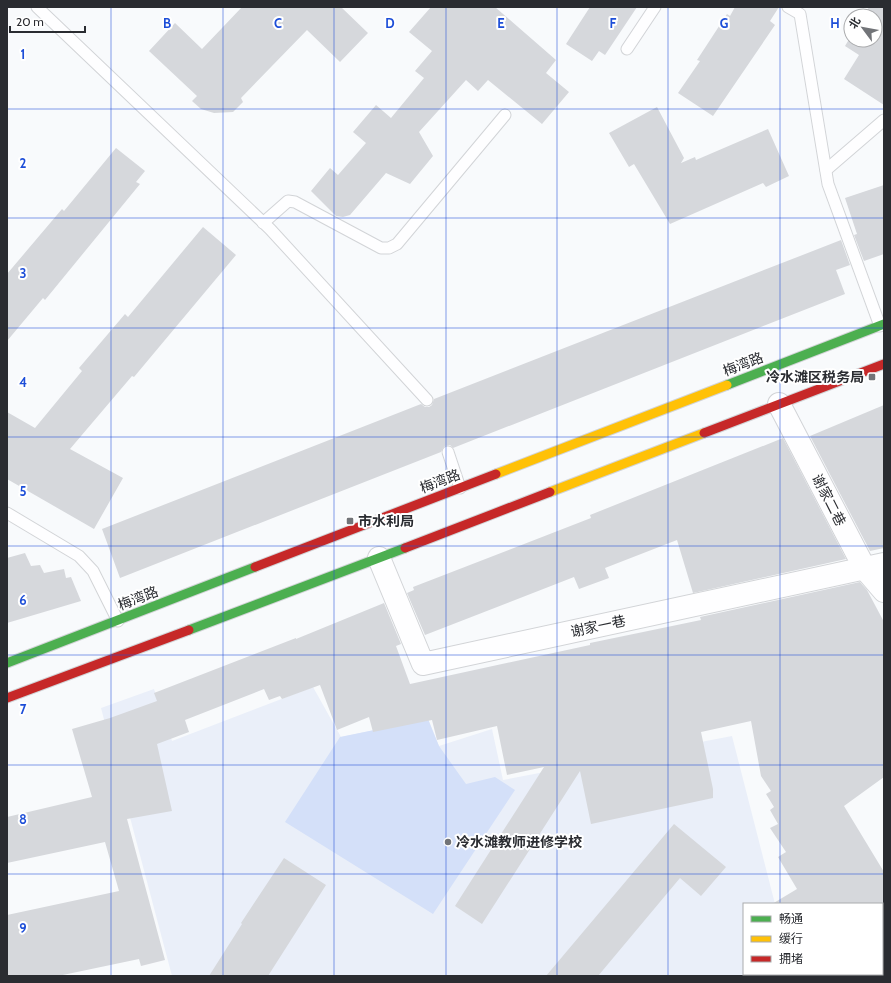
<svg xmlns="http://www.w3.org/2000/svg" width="891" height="983" viewBox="0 0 891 983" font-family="Cabin,'Noto Sans SC',sans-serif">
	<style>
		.built { fill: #eaeff9 }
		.pitch { fill: #d4e0f9 }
		.building { fill: #d6d8dc }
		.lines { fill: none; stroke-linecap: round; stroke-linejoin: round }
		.lane-casing { stroke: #d2d4d7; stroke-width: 13 }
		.street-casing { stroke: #d2d4d7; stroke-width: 24 }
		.fast-casing { stroke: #d2d4d7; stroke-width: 11 }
		.slow-casing { stroke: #d2d4d7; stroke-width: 11 }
		.jam-casing { stroke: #d2d4d7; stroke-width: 11 }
		.lane { stroke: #fefeff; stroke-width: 11 }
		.street { stroke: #fefeff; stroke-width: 22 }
		.fast { stroke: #4caf50; stroke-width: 9 }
		.slow { stroke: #ffc107; stroke-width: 9 }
		.jam { stroke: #c62828; stroke-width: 9 }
		.grid { fill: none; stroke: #1d4ed8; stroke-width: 1; stroke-opacity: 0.55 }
		.poi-dot { fill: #727478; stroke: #fff; stroke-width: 1.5 }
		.labels { text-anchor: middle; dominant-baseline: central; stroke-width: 4; stroke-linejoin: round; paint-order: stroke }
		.street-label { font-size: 14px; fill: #2a2c31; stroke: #fff }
		.poi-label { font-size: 14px; font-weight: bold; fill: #2a2c31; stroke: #fff; text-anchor: start }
		.grid-label { font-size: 13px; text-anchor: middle; font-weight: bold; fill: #1d4ed8; stroke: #fff; stroke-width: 4; stroke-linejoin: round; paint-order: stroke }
	</style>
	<rect width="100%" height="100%" fill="#f8fafc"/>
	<path class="built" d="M313,687L341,737L428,719L439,746L492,729L503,780L732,736L775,904H744V974H794V976H172L101,708L154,689L172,741Z"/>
	<path class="pitch" d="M428,719L439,746L466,784L495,777L515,790L433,914L285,822L340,737Z"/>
	<g class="building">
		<path d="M242,7H341L368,33L340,62L307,30L241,98L243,102L233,112L214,113L201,109L192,101L197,96L149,51L175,23L202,49Z"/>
		<path d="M431,7H495L556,60L546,73L569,92L542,124L488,80L478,91L466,80L419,132L433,156L410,184L386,173L350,215L343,217L336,216L311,191L330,168L338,175L366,143L353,132L376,105L391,118L424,78L415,71L432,51L409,32Z"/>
		<path d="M590,7H637L605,55L599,51L592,61L566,44Z"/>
		<path d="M735,7H779L770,21L775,25L713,116L678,93L700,61L697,60L727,14L730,16Z"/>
		<path d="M869,7H884V105L844,79L859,55L845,46L851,36V40H875V16H864Z"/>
		<path d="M657,107L684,158L681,163L695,157L696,160L768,129L789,176L766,187L763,183L670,224L634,164L629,167L609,133Z"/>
		<path d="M116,148L145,171L136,182L140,184L45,300L43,298L7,341V274L62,209L64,211Z"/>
		<path d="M884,185V254L864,261L854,235L857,234L845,198Z"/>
		<path d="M203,227L236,255L134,377L132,376L70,449L123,478L94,529L7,479V412L35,428L82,371L79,368L125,314L128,317Z"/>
		<path d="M841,240L850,265L836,270L845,294L453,448L450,445L445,446L443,448L441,452L120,578L102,529L421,404L425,407H429L432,405L434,399Z"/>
		<path d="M884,405V548L870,551L810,436Z"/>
		<path d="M783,438L846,559L693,593L677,540L605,568L609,578L579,589L574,577L425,635L407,593L414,590L413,587L591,518L590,515Z"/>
		<path d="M25,553L31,566L40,565L44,573L64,569L66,578L71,577L81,601L7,623V558Z"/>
		<path d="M860,582L867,590L884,622V777L844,806L884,872V904H772L797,889L778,857L786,852L770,828L778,824L770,810L774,807L766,794L771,791L761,776L751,721L701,732L713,789V798L591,824L580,771L482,924L455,906L544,767L507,775L497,726L437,740L432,720L373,732L369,717L337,730L320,685L282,699L280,696L269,700L264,689L185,720L189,732L157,744L172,811L127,819L165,960L141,966L139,959L58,976H7V915L119,891L105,842L7,863V817L92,797L72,729L110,718L157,701L154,693L296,638V639L384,603L401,644L396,646L410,684L590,645V643L701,620L700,617Z"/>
		<path d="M674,824L726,867L701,896L680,878L598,976H546Z"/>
		<path d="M284,858L326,885L268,976H209L242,924L241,923Z"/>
	</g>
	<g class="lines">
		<g class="lane-casing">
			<g id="lane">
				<path d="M37,7L270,229L427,400"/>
				<path d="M788,7L800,14L828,184L880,326"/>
				<path d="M627,49L655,7"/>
				<path d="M826,170L884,120"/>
				<path d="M263,223L288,201L295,202L381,248H389L397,244L505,115"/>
				<path d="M448,452L460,488"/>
				<path d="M7,513L79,556L93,571L118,621"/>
			</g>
		</g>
		<g class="street-casing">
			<g id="street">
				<path d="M779,404L865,569L884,591"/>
				<path d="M379,558L423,664L884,564"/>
			</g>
		</g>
		<g class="fast-casing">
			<g id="fast">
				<path d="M727,385L884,324"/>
				<path d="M189,630L405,548"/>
				<path d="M7,663L255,567"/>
			</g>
		</g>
		<g class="slow-casing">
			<g id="slow">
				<path d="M496,474L727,385"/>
				<path d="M550,492L704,433"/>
			</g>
		</g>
		<g class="jam-casing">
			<g id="jam">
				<path d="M704,433L884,364"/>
				<path d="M405,548L550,492"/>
				<path d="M255,567L496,474"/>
				<path d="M7,698L189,630"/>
			</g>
		</g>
		<use href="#lane" class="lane"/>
		<use href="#street" class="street"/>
		<use href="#fast" class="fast"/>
		<use href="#slow" class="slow"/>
		<use href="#jam" class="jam"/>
	</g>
	<path class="grid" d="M111,7V976M223,7V976M334,7V976M446,7V976M557,7V976M668,7V976M780,7V904M7,109H884M7,218H884M7,328H884M7,437H884M7,546H884M7,655H884M7,765H884M7,874H884M780,974V976"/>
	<g class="poi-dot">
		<rect x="868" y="373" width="8" height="8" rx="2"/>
		<rect x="346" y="517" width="8" height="8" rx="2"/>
		<circle cx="448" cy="842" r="4"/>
	</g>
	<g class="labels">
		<g class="street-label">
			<text transform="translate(743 364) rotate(-21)">梅湾路</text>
			<text transform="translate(440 481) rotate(-21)">梅湾路</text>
			<text transform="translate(829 500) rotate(63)">谢家二巷</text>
			<text transform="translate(138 598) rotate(-21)">梅湾路</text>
			<text transform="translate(598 626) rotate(-12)">谢家一巷</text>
		</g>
		<g class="poi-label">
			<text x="864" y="377" text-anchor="end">冷水滩区税务局</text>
			<text x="358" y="521">市水利局</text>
			<text x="456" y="842">冷水滩教师进修学校</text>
		</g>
	</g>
	<g class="grid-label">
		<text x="167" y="28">B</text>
		<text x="278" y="28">C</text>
		<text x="390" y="28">D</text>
		<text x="501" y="28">E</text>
		<text x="613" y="28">F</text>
		<text x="724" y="28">G</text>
		<text x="835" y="28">H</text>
		<text x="23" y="59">1</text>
		<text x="23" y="168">2</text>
		<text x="23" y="278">3</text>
		<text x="23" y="387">4</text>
		<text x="23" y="496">5</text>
		<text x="23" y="605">6</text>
		<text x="23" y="714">7</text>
		<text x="23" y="824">8</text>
		<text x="23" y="933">9</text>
	</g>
	<rect width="891" height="983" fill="none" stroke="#2a2c31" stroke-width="16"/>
	<rect x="743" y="903" width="140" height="72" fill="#ffffff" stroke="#aaabad"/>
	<rect x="751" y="916" width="20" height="6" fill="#4caf50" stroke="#aaabad"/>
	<text x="779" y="923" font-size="12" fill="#2a2c31">畅通</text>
	<rect x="751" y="936" width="20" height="6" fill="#ffc107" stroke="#aaabad"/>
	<text x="779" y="943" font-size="12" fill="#2a2c31">缓行</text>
	<rect x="751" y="956" width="20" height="6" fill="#c62828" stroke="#aaabad"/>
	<text x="779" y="963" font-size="12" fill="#2a2c31">拥堵</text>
	<g transform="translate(863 28) rotate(302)"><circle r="19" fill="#ffffff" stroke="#aaabad"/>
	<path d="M0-3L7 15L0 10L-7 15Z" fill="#727478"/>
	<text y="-6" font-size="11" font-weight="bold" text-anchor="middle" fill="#2a2c31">北</text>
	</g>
	<path d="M10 26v6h75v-6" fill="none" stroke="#2a2c31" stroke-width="2"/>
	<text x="16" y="26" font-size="12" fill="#2a2c31" stroke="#ffffff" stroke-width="3" paint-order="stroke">20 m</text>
</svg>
